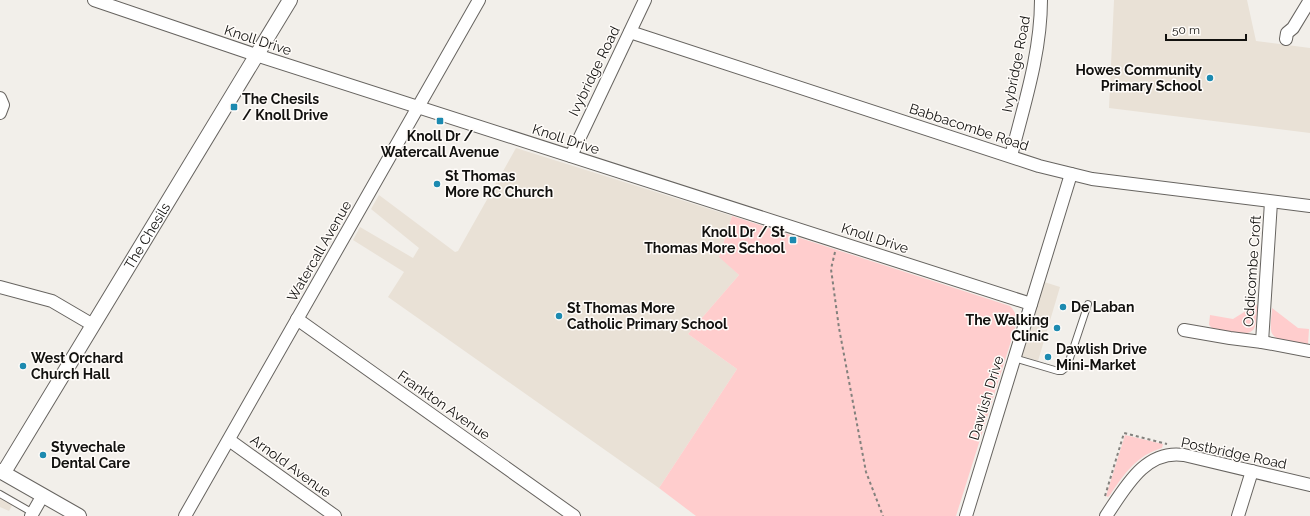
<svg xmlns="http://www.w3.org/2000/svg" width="1310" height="516" viewBox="0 0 1310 516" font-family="Raleway,sans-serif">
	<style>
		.built { fill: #e9e1d6 }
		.green { fill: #ffcdcd }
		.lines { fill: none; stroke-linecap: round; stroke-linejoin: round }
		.service-casing { stroke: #676460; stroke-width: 8 }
		.minor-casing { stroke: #676460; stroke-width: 14 }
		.tertiary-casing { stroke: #676460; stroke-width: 16 }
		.path { stroke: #83817d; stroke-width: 2; stroke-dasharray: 3 3; stroke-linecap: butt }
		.service { stroke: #fff; stroke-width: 6 }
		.minor { stroke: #fff; stroke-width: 12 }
		.tertiary { stroke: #fff; stroke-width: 14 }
		.poi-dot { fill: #1c8ab0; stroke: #fffcf9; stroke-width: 1.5 }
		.labels { text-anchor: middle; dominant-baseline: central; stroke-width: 3; stroke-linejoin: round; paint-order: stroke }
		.street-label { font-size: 14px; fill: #12110f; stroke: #fffcf9 }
		.poi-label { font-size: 14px; font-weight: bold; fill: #12110f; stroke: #fffcf9; text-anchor: start }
	</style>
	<rect width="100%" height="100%" fill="#f2efea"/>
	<g class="built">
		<path d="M1114,0H1247L1256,41L1310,48V133L1109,108Z"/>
		<path d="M516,148L732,216L719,256L739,275L688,334L737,369L659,488L388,297L404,272L353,240L360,227L413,258L419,248L371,209L379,195L455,252L458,251Z"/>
		<path d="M1038,280L1060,287L1038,361L1015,354Z"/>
		<path d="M0,494L14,502L9,511L0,507Z"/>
	</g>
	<g class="green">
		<path d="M732,216L1010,306C1015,311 1016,315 1017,322L956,516H696L659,488L737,369L688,334L739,275L719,257Z"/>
		<path d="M1257,304C1257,311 1257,319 1255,326C1252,340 1223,331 1213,329L1209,325L1210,315L1233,319Z"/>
		<path d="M1272,308L1298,328L1309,329L1308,344C1298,342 1272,343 1271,330C1270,323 1272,315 1272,308Z"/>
		<path d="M1125,435L1163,444L1162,448C1137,455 1124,474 1110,495L1108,497L1106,496Z"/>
	</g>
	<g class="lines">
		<g class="service-casing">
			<g id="service">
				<path d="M1014,358L1058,371H1062L1067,367L1088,304"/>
				<path d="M0,494L33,513"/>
			</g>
		</g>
		<g class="minor-casing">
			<g id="minor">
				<path d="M94,0L256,55L1031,304"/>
				<path d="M630,32L1039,166L1092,179L1310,206"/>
				<path d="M1286,39L1287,33L1293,28L1310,0"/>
				<path d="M0,98L3,105L0,113"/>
				<path d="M571,156L645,0"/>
				<path d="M1011,156C1024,105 1041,53 1041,0"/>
				<path d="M0,287L52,301L93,325"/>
				<path d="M297,319L574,516"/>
				<path d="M1184,330L1230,338L1262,342L1310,351"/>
				<path d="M1262,342L1271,202"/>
				<path d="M229,440L335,516"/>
				<path d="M31,516L43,495"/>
				<path d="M185,516L479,0"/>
				<path d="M966,516L1071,174"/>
				<path d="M1106,516C1125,488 1145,449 1184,455L1310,485"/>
				<path d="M1238,516L1252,471"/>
			</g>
		</g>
		<g class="tertiary-casing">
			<g id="tertiary">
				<path d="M0,471L79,516"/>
				<path id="s1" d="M4,472L290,0"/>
			</g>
		</g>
		<g class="path">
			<path d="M835,252L831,269L839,328L866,472L883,516"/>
			<path d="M1105,496L1124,433L1167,444"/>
		</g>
		<use href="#service" class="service"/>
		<use href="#minor" class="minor"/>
		<use href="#tertiary" class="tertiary"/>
	</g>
	<g class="poi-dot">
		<circle cx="1210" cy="78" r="4"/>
		<rect x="230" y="103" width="8" height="8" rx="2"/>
		<rect x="436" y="117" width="8" height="8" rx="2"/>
		<circle cx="437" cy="184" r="4"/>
		<rect x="789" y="236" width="8" height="8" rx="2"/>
		<circle cx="1063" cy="307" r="4"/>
		<circle cx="559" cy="316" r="4"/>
		<circle cx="1057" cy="328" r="4"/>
		<circle cx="1048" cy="357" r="4"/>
		<circle cx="23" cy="366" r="4"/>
		<circle cx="43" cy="455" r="4"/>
	</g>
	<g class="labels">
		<g class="street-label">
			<text transform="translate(258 40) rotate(18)">Knoll Drive</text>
			<text transform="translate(1016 64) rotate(-79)">Ivybridge Road</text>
			<text transform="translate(594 71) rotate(-64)">Ivybridge Road</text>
			<text transform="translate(969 127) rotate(18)">Babbacombe Road</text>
			<text transform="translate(566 139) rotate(18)">Knoll Drive</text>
			<text stroke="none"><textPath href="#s1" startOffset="276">The Chesils</textPath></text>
			<text transform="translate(875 238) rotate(18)">Knoll Drive</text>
			<text transform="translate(319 251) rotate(-60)">Watercall Avenue</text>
			<text transform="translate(1252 271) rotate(-86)">Oddicombe Croft</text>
			<text transform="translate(986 398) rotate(-73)">Dawlish Drive</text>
			<text transform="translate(444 405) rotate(35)">Frankton Avenue</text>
			<text transform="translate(1234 453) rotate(12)">Postbridge Road</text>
			<text transform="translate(291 466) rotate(36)">Arnold Avenue</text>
		</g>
		<g class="poi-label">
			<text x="1202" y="70" text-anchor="end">Howes Community<tspan x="1202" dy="16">Primary School</tspan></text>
			<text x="242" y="99">The Chesils<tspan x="242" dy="16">/ Knoll Drive</tspan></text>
			<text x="440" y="136" text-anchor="middle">Knoll Dr /<tspan x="440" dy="16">Watercall Avenue</tspan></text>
			<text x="445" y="176">St Thomas<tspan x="445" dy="16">More RC Church</tspan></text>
			<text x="785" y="232" text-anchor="end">Knoll Dr / St<tspan x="785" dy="16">Thomas More School</tspan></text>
			<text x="1071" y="307">De Laban</text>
			<text x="567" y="308">St Thomas More<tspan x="567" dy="16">Catholic Primary School</tspan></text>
			<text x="1049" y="320" text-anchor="end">The Walking<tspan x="1049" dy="16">Clinic</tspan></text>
			<text x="1056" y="349">Dawlish Drive<tspan x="1056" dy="16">Mini-Market</tspan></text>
			<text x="31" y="358">West Orchard<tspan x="31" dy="16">Church Hall</tspan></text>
			<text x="51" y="447">Styvechale<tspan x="51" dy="16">Dental Care</tspan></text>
		</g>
	</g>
	<path d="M1166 34v6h80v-6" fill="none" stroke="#12110f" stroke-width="2"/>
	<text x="1172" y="34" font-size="12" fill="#12110f" stroke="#fffcf9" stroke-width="3" paint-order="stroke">50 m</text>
</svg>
